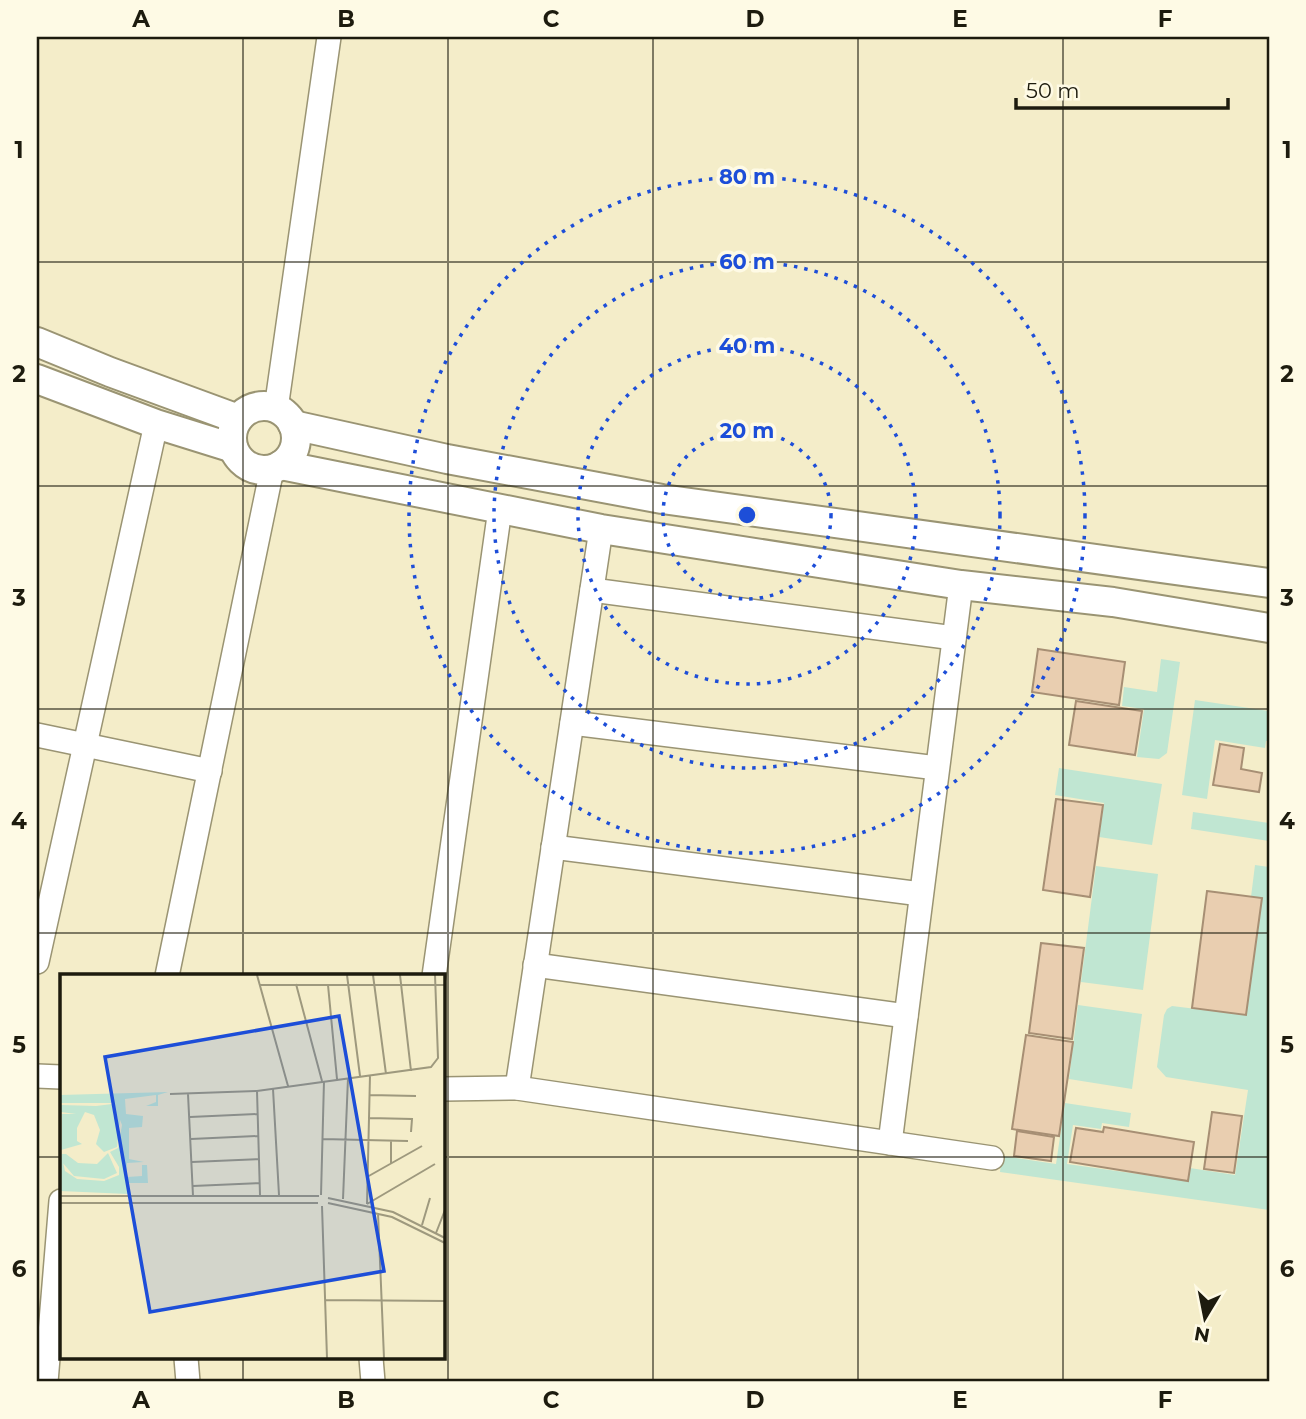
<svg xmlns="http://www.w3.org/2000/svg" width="1306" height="1419" viewBox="0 0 1306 1419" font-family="Montserrat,sans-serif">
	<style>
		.green { fill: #c0e6d2 }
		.building { fill: #e9ceb0; stroke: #a78f74; stroke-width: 2 }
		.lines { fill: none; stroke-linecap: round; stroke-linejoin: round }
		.minor-casing { stroke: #9a9473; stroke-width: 26 }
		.tertiary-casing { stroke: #9a9473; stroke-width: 32 }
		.minor { stroke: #fff; stroke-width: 23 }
		.tertiary { stroke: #fff; stroke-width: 28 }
		.grid { fill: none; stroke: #1d1b0e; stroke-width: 2; stroke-opacity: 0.55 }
		.ring { fill: none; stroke: #1d4ed8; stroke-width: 3.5; stroke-dasharray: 3.5 7 }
		.inset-road { fill: none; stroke: #9e997e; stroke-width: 2 }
		.view { fill: #1d4ed8; fill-opacity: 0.15; stroke: #1d4ed8; stroke-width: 3.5 }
		.inset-edge { fill: none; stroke: #1d1b0e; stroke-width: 3.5 }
		.centre { fill: #1d4ed8; stroke: #fefae5; stroke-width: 3.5 }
		.ring-label { font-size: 21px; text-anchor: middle; font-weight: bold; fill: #1d4ed8; stroke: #fefae5; stroke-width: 7; stroke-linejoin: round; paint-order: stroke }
		.neatline { fill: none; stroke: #1d1b0e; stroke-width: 2.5 }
		.grid-label { font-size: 23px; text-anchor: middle; font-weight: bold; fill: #1d1b0e }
	</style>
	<rect width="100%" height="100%" fill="#f4edc9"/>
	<g class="green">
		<path d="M1161,659L1180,662L1167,753L1159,759L1137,757L1144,709L1122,706L1124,687L1157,692Z"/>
		<path d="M1195,700L1269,711V741H1266L1265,748L1215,740L1207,799L1182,795Z"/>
		<path d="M1059,768L1162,784L1152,845L1099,837L1104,803L1055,795Z"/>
		<path d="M1193,812L1269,823V841L1191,829Z"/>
		<path d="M1255,865L1269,867V1210L1000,1172L1002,1156L1056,1164L1065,1103L1131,1113L1129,1127L1102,1123L1101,1129L1073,1125L1067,1164L1188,1181L1190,1168L1235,1175L1248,1090L1166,1077L1157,1067L1164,1015L1167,1009L1172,1006L1246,1015L1262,899L1251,897Z"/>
		<path d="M1096,866L1158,874L1143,990L1081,982Z"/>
		<path d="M1078,1005L1142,1014L1132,1089L1069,1079Z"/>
	</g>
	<g class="building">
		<path d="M1038,649L1125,662L1119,705L1032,692Z"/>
		<path d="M1076,701L1142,711L1135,755L1069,745Z"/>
		<path d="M1220,744L1244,748L1241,769L1262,773L1259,792L1213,785Z"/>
		<path d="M1056,799L1103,805L1090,897L1043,890Z"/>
		<path d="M1207,891L1262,898L1246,1015L1192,1008Z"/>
		<path d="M1041,943L1084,948L1072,1039L1029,1033Z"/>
		<path d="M1026,1035L1073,1042L1059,1136L1012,1129Z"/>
		<path d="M1212,1112L1242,1116L1234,1173L1204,1169Z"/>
		<path d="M1104,1127L1194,1142L1188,1181L1070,1162L1076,1128L1103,1132Z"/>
		<path d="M1017,1131L1054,1137L1051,1161L1014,1156Z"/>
	</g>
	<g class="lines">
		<g class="minor-casing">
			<g id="minor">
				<path d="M276,409L329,37"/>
				<path d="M592,590L954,638"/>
				<path d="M572,723L937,768"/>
				<path d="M37,735L210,771"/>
				<path d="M553,847L921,894"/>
				<path d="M37,962L156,424"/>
				<path d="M535,965L906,1016"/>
				<path d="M167,976L272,469"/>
				<path d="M434,976L500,509"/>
				<path d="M37,1076L61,1077"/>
				<path d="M517,1088L601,529"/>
				<path d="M443,1089L517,1088L992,1158"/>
				<path d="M890,1143L961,585"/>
				<path d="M186,1358L188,1382"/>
				<path d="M371,1358L373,1382"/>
				<path d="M46,1382L61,1201"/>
			</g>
		</g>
		<g class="tertiary-casing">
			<g id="tertiary">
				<path d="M37,342L110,372L238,419"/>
				<path d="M37,379L156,424L233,448"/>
				<circle cx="264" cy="438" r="32"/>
				<path d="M293,425L447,459L662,499L1269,583"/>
				<path d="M281,465L601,529L961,585L1113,602L1269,628"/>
			</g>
		</g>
		<use href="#minor" class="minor"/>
		<use href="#tertiary" class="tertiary"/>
	</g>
	<path class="grid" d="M243,37V976M448,37V1382M653,37V1382M858,37V1382M1063,37V1382M37,262H1269M37,486H1269M37,709H1269M37,933H1269M37,1157H61M443,1157H1269M243,1358V1382"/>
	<g class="ring">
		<circle cx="747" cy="515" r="84"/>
		<circle cx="747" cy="515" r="169"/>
		<circle cx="747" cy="515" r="253"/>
		<circle cx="747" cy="515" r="338"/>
	</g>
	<g transform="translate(60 974)">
		<rect width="385" height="385" fill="#f4edc9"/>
		<path d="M108,118L98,121V132H86L96,128V121L65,125L66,140L83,142L82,153L69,154V185L84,188L67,189V203L82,202V191H87L88,209H68V220L0,217L1,180L5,197L17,205L44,207L59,201V193L50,178L58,174L62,151L60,146L57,173L44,178L36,170L40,156L34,141L25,138L17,154V167L22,170L1,176L2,140H16L1,138V131L36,132L52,130L54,144L58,146L53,129H0V121ZM48,179L57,199L44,205L14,202L2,188V180H6L18,189L37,190Z" fill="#c0e6d2"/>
		<path class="inset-road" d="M197,1L228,112M287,1L300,102M313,1L326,100M340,1L351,97M236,10L262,107M200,11H385M268,11L277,105M213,115L219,221M197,117L200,221M110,120L197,117L371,93L378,84L375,1M128,120L133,222M310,121L356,122M130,143L198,140M309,144L352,145L351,158M131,165L198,162M262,165L348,167M132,188L199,185M331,190V167M307,203L362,172M133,212L199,209M261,221L264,107M0,222H259M268,224L333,238L385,264M283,225L288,104M0,229H258M268,229L332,243L385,269M307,230L310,101M307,230L375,190M262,232L267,384M318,239L324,384M362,251L370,224M376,259L385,236M265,326L385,327"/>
		<path class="view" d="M279,42L324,297L90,338L45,83Z"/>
		<rect width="385" height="385" class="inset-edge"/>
	</g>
	<circle cx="747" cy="515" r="10" class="centre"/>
	<g class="ring-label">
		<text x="747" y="184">80 m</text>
		<text x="747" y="269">60 m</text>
		<text x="747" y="353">40 m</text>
		<text x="747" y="438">20 m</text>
	</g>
	<rect width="1306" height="1419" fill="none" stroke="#fefae5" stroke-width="77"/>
	<g transform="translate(1205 1318) rotate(190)" stroke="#fefae5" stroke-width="5" paint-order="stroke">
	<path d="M0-5L12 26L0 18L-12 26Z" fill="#1d1b0e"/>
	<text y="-10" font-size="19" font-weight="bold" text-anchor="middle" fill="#1d1b0e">N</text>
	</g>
	<path d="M1016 98v10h212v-10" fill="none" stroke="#1d1b0e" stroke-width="3.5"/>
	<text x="1026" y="98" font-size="21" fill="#1d1b0e" stroke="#fefae5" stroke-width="5" paint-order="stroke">50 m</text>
	<rect x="38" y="38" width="1230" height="1342" class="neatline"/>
	<g class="grid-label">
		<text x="141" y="27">A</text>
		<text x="346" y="27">B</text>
		<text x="551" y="27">C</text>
		<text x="755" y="27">D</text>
		<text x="960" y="27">E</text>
		<text x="1165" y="27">F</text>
		<text x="19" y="158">1</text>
		<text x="1287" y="158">1</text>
		<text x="19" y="382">2</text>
		<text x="1287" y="382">2</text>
		<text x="19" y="606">3</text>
		<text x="1287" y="606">3</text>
		<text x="19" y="829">4</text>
		<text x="1287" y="829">4</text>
		<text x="19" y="1053">5</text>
		<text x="1287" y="1053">5</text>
		<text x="19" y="1277">6</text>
		<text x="1287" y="1277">6</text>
		<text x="141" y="1408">A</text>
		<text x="346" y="1408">B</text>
		<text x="551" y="1408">C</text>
		<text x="755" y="1408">D</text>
		<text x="960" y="1408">E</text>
		<text x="1165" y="1408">F</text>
	</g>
</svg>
